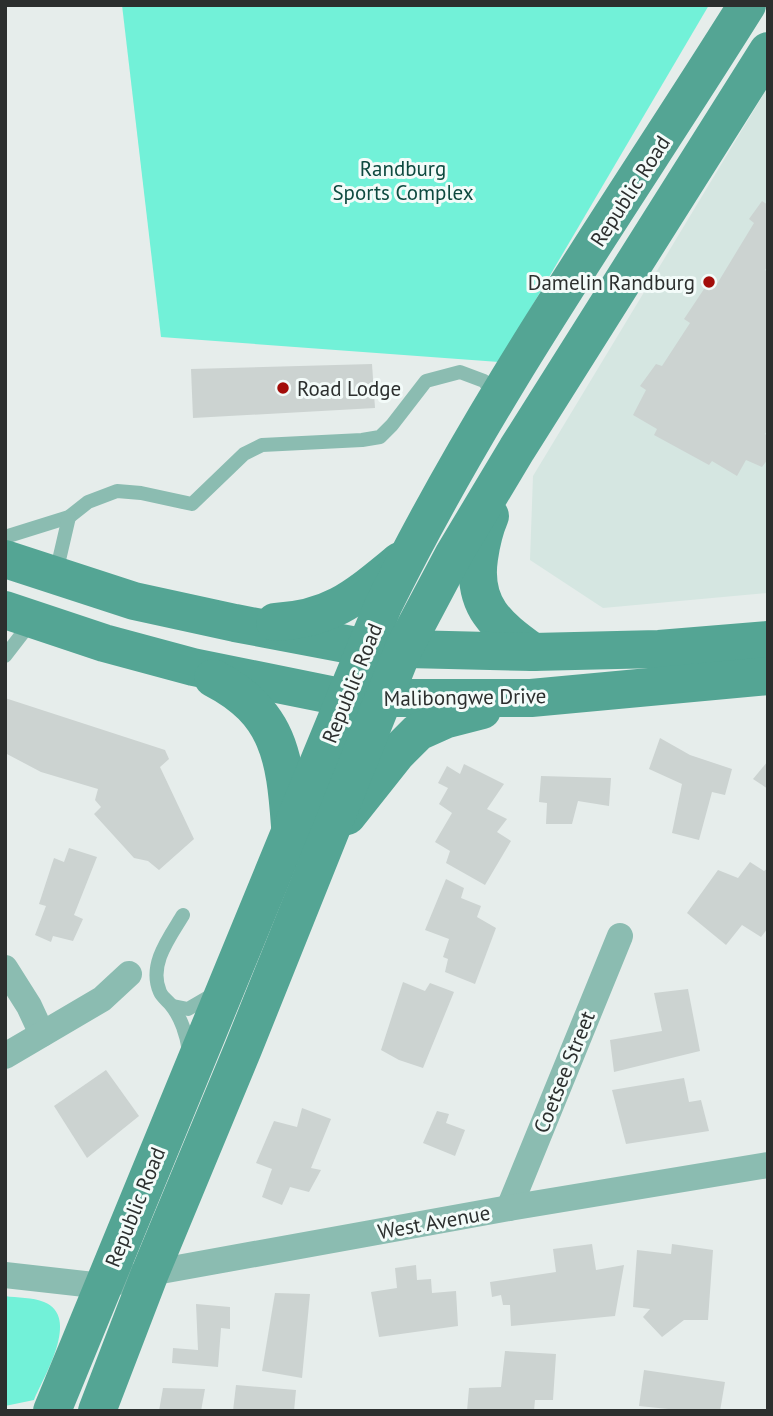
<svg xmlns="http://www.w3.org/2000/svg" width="773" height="1416" viewBox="0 0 773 1416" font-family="'PT Sans',sans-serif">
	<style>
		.built { fill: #d5e6e1 }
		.green { fill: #72f1d8 }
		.building { fill: #ccd3d1 }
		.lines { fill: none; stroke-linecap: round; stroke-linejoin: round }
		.service { stroke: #8bbcb1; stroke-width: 14 }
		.minor { stroke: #8bbcb1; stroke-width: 26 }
		.secondary { stroke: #54a594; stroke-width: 38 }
		.poi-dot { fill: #a30d0a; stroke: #f3fbf9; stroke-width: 2.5 }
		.labels { text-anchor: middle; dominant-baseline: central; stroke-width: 6; stroke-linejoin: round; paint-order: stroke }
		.park-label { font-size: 21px; fill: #0d493f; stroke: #f3fbf9 }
		.street-label { font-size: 21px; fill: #2c2f2e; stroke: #f3fbf9 }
		.poi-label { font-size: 21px; fill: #2c2f2e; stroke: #f3fbf9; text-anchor: end }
	</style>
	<rect width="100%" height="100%" fill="#e6edeb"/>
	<path class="built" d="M768,87V593L603,608L530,560L533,476Z"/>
	<g class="green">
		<path d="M122,5H709L499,362L161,337Z"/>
		<path d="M5,1296C17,1298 33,1297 44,1302C81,1317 44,1376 34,1400L5,1406Z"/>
	</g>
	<g class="building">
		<path d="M762,201L768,205V265L765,270L768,272V429L765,434L768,436V459L762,467L746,460L737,476L712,461L709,465L654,435L657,429L633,415L646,390L640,386L656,364L662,366L690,323L684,319L710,280L717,284L754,223L749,219Z"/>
		<path d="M372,364L375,408L193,418L191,369Z"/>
		<path d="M5,698L165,750L169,759L160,767L194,839L159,870L148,861L134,858L94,814L101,807L95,800L98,789L41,772L5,753Z"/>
		<path d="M660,738L690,755L732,769L725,795L712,792L699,840L672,833L682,784L649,769Z"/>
		<path d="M768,761V789L753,779Z"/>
		<path d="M464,764L504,784L487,809L507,819L497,832L511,841L485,885L446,863L450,851L435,842L452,813L439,804L448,788L438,783L447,766L460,774Z"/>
		<path d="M541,776L611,778L609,806L578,801L572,824H546L547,803L539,802Z"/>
		<path d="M69,848L97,857L74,915L83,919L73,941L53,936L51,942L35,935L46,906L39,904L54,858L64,862Z"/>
		<path d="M750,862L764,871L768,868V909L766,912L768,928L761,937L742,925L726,945L687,913L718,870L738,878Z"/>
		<path d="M446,879L464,888L461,898L481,906L477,917L496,928L475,984L445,972L448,959L443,957L449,939L425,930Z"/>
		<path d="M403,982L425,991L430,983L454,992L423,1068L399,1060L381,1050Z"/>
		<path d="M688,989L700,1051L614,1072L610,1040L662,1031L654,993Z"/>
		<path d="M106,1070L139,1116L87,1158L54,1106Z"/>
		<path d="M684,1078L689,1102L701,1100L709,1131L626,1144L612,1090Z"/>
		<path d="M302,1108L331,1119L311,1168L321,1170L309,1192L290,1187L282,1205L262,1197L272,1169L256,1163L274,1121L297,1127Z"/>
		<path d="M437,1111L449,1114L446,1123L465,1130L455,1156L423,1143Z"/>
		<path d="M592,1244L596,1270L624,1265L615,1316L511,1326L510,1305H503L501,1295L492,1297L490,1282L556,1272L553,1249Z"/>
		<path d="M672,1244L713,1250L708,1320H684L662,1337L643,1317L650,1309L633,1307L637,1250L671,1254Z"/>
		<path d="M416,1265L417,1280L431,1279L432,1293L456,1291L458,1326L379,1337L371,1292L397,1288L395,1268Z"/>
		<path d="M275,1293L310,1294L302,1378L262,1371Z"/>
		<path d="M196,1304L230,1307V1329L221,1328L218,1367L172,1363L173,1348L198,1350Z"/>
		<path d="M505,1351L556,1354L553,1400H535L534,1411H467L469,1388L501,1387Z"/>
		<path d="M644,1370L725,1382L720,1411H688L639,1406Z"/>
		<path d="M236,1385L296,1390L294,1411H233Z"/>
		<path d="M163,1388L205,1389L201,1411H159Z"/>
	</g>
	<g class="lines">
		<g class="service">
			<path d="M5,537L69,517L88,502L117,491L141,493L192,504L244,454L262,445L362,440L380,437L392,425L426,381L460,372L484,381L495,395"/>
			<path d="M56,573L69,517"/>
			<path d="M5,656L32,621"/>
			<path d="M183,915C169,938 148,965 160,992C162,997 168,1001 171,1005C181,1017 187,1036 189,1051"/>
			<path d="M173,1006L188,1009L212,995"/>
		</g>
		<g class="minor">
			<path d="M5,968L29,1006L42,1034"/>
			<path d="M5,1056L102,999L129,974"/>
			<path d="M509,1208L620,936"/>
			<path d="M5,1275L103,1286L150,1273L509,1208L768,1165"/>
		</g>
		<g class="secondary">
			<path d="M490,516C484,530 481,544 479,558C472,606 497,626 533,652"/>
			<path d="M5,559L134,601L235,623L367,648L533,652L659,649L768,640"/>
			<path d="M5,610L104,643L193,667L346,698H531L768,676"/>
			<path d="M275,622C333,619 357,596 400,561"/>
			<path d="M213,678C279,712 285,757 290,826"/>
			<path d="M347,816L397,753L418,732L447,719L482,710"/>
			<path d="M52,1411L383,606C486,396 623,203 747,5"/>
			<path d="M97,1411L150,1273L243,1049L403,650L454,554L517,449L768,51"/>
		</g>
	</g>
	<g class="poi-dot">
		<circle cx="709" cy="282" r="7"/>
		<circle cx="283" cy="388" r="7"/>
	</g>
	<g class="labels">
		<g class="park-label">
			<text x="403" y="168">Randburg<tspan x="403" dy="24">Sports Complex</tspan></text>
		</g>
		<g class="street-label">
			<text transform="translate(630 191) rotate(-57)">Republic Road</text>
			<text transform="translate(352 683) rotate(-68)">Republic Road</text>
			<text transform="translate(465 697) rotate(-1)">Malibongwe Drive</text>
			<text transform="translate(564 1072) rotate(-68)">Coetsee Street</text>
			<text transform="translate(135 1207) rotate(-68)">Republic Road</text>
			<text transform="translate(434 1222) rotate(-10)">West Avenue</text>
		</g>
		<g class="poi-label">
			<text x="695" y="282">Damelin Randburg</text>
			<text x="297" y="388" text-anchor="start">Road Lodge</text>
		</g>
	</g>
	<rect width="773" height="1416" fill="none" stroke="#2c2f2e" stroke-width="14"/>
</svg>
